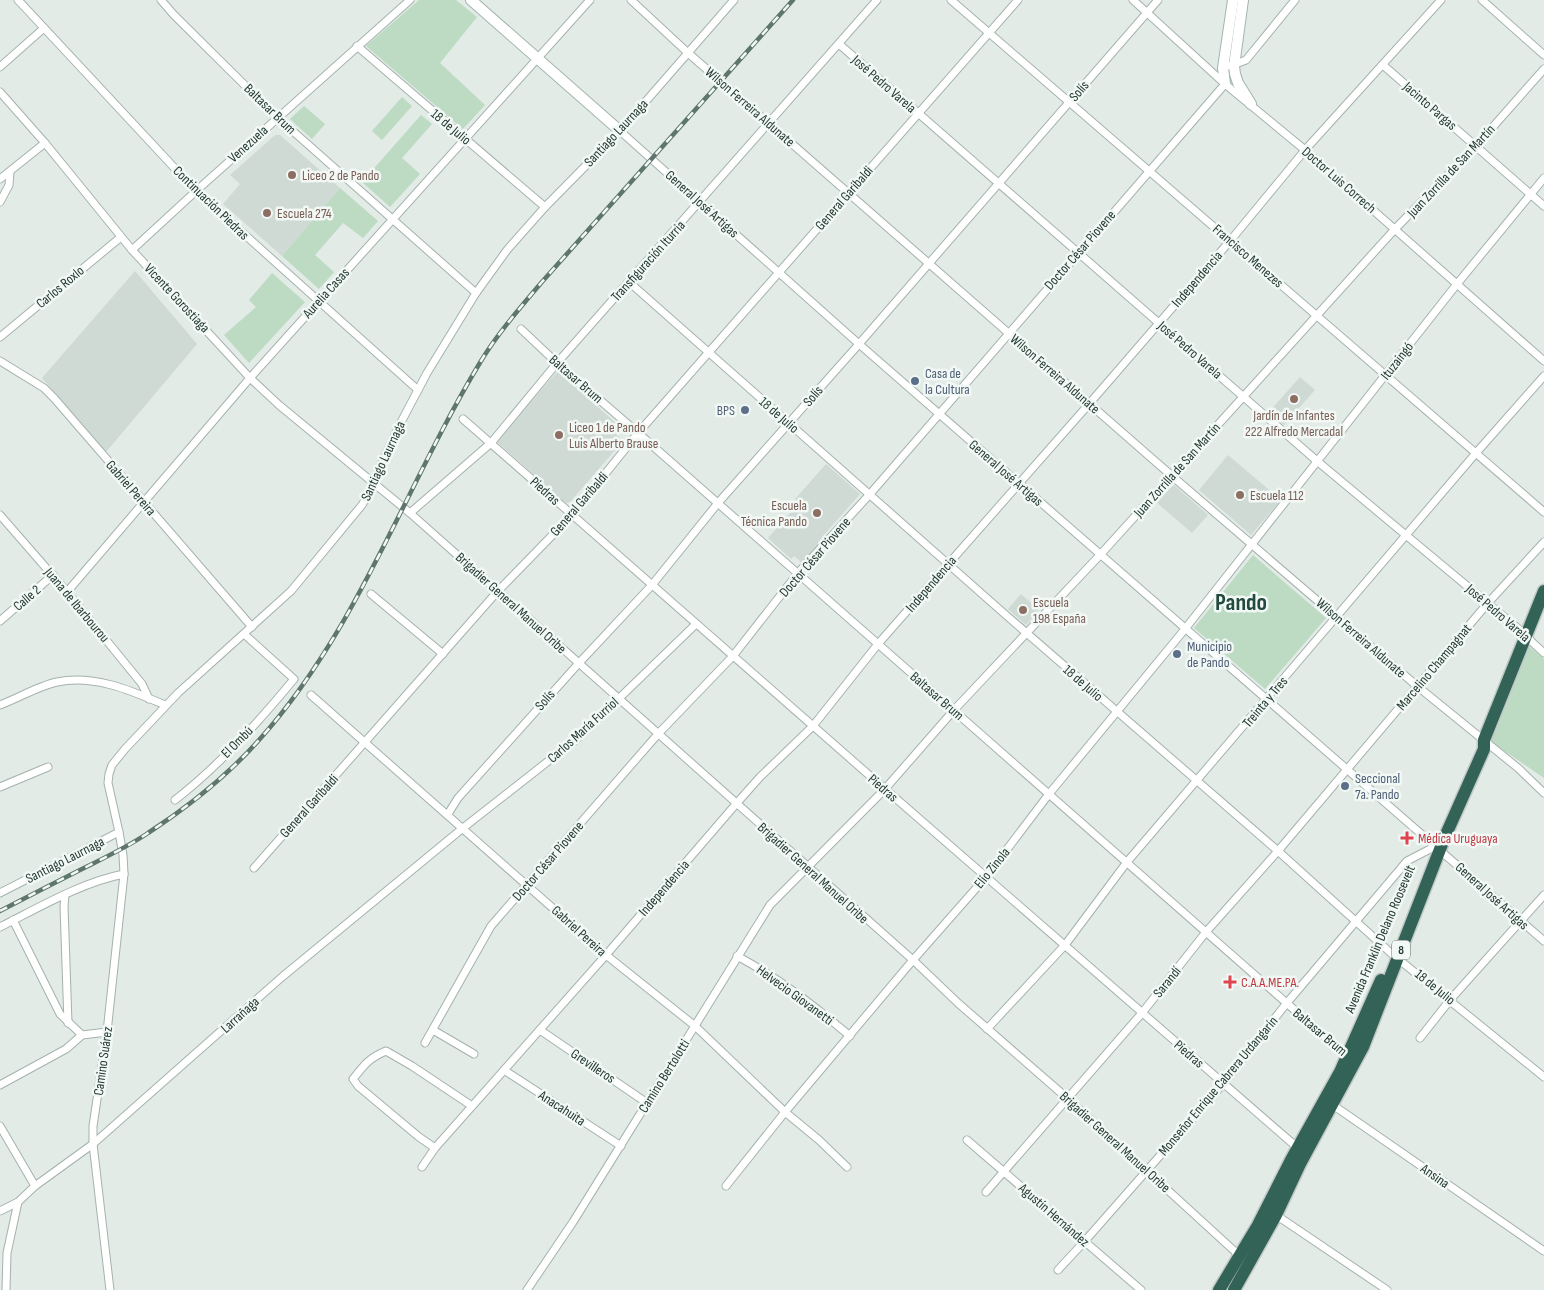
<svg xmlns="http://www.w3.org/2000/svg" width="1544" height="1290" viewBox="0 0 1544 1290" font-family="'Sofia Sans Condensed',sans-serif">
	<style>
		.built { fill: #d0dad5 }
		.green { fill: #bddac3 }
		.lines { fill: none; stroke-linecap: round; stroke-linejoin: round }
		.street-casing { stroke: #a5b2ad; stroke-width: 9 }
		.secondary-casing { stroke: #a2b5ad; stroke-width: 12 }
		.highway-casing { stroke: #c2c8c6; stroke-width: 15 }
		.street { stroke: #fff; stroke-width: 7 }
		.secondary { stroke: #fff; stroke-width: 10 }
		.highway { stroke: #326356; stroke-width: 12 }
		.rail-casing { stroke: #5e766e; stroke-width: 4.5 }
		.rail { stroke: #f2f8f5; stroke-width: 2.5; stroke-dasharray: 8; stroke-linecap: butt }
		.education-dot { fill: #8d6e63; stroke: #f2f8f5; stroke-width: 2 }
		.service-dot { fill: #5c6f8a; stroke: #f2f8f5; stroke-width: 2 }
		.health-dot { fill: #e0444e; stroke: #f2f8f5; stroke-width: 2 }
		.labels { text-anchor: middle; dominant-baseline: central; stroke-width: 5; stroke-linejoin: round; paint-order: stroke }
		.shield { fill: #f2f8f5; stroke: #62736d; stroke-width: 1 }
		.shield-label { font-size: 12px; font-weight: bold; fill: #243a33 }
		.street-label { font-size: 14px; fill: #243a33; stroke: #f2f8f5 }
		.education-label { font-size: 14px; fill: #785e54; stroke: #f2f8f5; text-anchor: start }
		.service-label { font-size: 14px; fill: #4e5e75; stroke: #f2f8f5; text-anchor: start }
		.health-label { font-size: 14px; fill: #be3a42; stroke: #f2f8f5; text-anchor: start }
		.town-label { font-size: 24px; font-weight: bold; fill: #224a3e; stroke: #f2f8f5 }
	</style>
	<rect width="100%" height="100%" fill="#e2ebe6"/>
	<g class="built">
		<path d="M275,135H280L340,188L282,256L223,204L240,184L230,175Z"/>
		<path d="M135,271L197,344L106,452L42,378Z"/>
		<path d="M556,373H560L618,425L613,431L623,441L570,502L566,503L498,443L497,439Z"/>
		<path d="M1300,377L1315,390L1284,425L1269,412Z"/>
		<path d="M1228,455L1281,500L1251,535L1199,490Z"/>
		<path d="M826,464L860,494L822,537L823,539L802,563L794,556L791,559L768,538L799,503L795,499Z"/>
		<path d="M1174,485L1208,515L1192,533L1156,502L1170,486Z"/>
		<path d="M1021,594L1039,610L1026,625L1008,609Z"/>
	</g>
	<g class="green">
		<path d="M419,0H456L477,17L440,63L485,105L463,129L366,46Z"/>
		<path d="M402,97L412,106L382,140L372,131Z"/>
		<path d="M304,106L325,124L312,139L290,119Z"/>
		<path d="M421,115L432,124L402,158L420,174L390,207L362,182Z"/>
		<path d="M340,188L378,221L363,238L343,223L315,255L334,272L319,289L282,256Z"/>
		<path d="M272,273L305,302L249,363L224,335L256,307L249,300Z"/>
		<path d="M1253,555L1326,618L1265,689L1194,628Z"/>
		<path d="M1526,644L1544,659V778L1487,739Z"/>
	</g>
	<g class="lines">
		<g class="street-casing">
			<g id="street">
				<path d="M18,0L196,191L418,390"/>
				<path d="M161,0L174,15L278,118L476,293"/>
				<path d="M631,0L687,52L1172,476L1417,686L1518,768L1544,793"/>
				<path d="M951,0L1544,512"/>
				<path d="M1133,0L1225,84L1305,150L1544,361"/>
				<path d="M1482,0L1544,55"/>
				<path d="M839,44L1317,461L1527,636L1532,642L1544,653"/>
				<path d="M357,46L545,207"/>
				<path d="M1383,65L1544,206"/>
				<path d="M1230,66L1246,60L1295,0"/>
				<path d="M0,67L44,28"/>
				<path d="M0,92L45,143L132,250L250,378L279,405L410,513L913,960L958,1003L1067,1098L1241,1257"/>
				<path d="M620,131L859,344L1544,941"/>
				<path d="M0,179L45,143"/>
				<path d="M0,202L9,185L10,172"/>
				<path d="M132,250L196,191L410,0"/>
				<path d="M629,282L1007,616L1278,851L1392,954L1544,1077"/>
				<path d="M521,329L557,363L638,433L1348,1057"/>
				<path d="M0,337L121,237"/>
				<path d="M0,361L44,388L54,398L252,627"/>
				<path d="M463,419L885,789L1299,1149"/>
				<path d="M410,513L491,443L557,363L877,0"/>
				<path d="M0,515L67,592L142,684L149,699"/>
				<path d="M67,592L250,378L590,0"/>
				<path d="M371,594L443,654"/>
				<path d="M0,621L53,575"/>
				<path d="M311,695L606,955L695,1026L785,1112L819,1140L847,1167"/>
				<path d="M0,705C19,698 38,686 57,682C94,674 132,691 165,705"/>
				<path d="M0,787L48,767"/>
				<path d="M175,800C220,765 258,723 294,679L244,634"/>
				<path d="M448,814L458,798L579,663L652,585L718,503L859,344L1158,0"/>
				<path d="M254,868L497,592L572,515L638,433L1018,0"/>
				<path d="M0,893L119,832"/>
				<path d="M65,895L64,906L68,1023"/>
				<path d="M0,927C38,908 82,882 124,874"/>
				<path d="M737,956C780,979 813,1005 850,1036"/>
				<path d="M987,1029L1065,945L1127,862L1476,453L1544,376"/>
				<path d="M433,1030L474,1054"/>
				<path d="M540,1030L647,1103"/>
				<path d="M82,1035L107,1032"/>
				<path d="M1420,1038L1450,1000L1544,895"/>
				<path d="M425,1043L491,926L658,734L733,656L798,573L870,494L1225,84"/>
				<path d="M504,1070L621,1146"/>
				<path d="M0,1085L66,1049L82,1035L60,1014L13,920"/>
				<path d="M1330,1103L1544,1251"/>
				<path d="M0,1126L35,1186"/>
				<path d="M967,1140L1141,1290"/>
				<path d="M435,1148L419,1137L358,1086L353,1079C364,1065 369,1058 386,1051L412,1066L472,1106"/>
				<path d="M422,1167L435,1148L606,955L736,804L760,777L813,726L878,644L1089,404L1230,241L1305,150L1441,0"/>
				<path d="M726,1186L785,1112L913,960L986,877L1049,794L1185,629L1457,284L1544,178"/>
				<path d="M986,1192L1142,1013L1206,932L1278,851L1487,604L1544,542"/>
				<path d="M0,1211L18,1202L35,1186L93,1144L282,977L463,828L579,737L696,624"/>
				<path d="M1276,1215L1387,1290"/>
				<path d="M1058,1270L1084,1242L1223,1084L1286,1004L1407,861L1434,847"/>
				<path d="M6,1290L7,1253L18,1202"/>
				<path d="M110,1290L93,1144V1126L107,1032L124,874L123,855L119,832L108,783L109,774L112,765L125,749L178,693L291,591L362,505L374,485L379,469L399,426L427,373L476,293L507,250L545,207L620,131L734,0"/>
				<path d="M527,1290L573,1222L770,905L885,789L954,710L1100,555L1395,229L1476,146L1544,69"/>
			</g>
		</g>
		<g class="secondary-casing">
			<g id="secondary">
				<path d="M471,0L620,131"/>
				<path d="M1243,0L1234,66L1235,74L1238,83L1251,104"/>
				<path d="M1225,84L1223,68L1233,0"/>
			</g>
		</g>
		<g class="highway-casing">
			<g id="highway">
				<path d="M1219,1290L1258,1225L1291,1160L1340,1072L1381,980"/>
				<path d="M1234,1290L1276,1215L1300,1164L1363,1047L1444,839L1484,749V740L1544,591"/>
			</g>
		</g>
		<use href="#street" class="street"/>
		<use href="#secondary" class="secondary"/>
		<use href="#highway" class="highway"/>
		<g class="rail-casing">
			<path id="rail" d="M0,911C29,896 58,881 88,866C108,856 129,846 148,833C188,807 227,776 259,740C358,630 405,486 481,361C498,333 520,308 541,283L793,0"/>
		</g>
		<use href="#rail" class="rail"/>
	</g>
	<g class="education-dot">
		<circle cx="292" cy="175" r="5"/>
		<circle cx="267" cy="213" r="5"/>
		<circle cx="1294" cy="399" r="5"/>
		<circle cx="559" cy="435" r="5"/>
		<circle cx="1240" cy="495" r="5"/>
		<circle cx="817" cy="513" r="5"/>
		<circle cx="1023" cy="610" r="5"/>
	</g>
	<g class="service-dot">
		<circle cx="915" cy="381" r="5"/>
		<circle cx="745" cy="410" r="5"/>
		<circle cx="1177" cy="654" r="5"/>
		<circle cx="1345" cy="786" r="5"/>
	</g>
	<g class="health-dot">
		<path d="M1404.5 830.5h5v5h5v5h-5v5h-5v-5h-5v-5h5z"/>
		<path d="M1227.5 974.5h5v5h5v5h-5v5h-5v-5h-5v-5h5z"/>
	</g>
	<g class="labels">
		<rect class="shield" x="1392" y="940.5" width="18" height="19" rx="4"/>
		<g class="shield-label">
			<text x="1401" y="950">8</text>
		</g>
		<g class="street-label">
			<text transform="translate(884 84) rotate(41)">José Pedro Varela</text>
			<text transform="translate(1079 91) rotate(-49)">Solís</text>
			<text transform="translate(1430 106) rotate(41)">Jacinto Pargas</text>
			<text transform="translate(750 107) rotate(41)">Wilson Ferreira Aldunate</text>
			<text transform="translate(270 109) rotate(44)">Baltasar Brum</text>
			<text transform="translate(451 127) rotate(40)">18 de Julio</text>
			<text transform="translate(616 133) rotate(-47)">Santiago Laurnaga</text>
			<text transform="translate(248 144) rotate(-42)">Venezuela</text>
			<text transform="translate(1451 171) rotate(-47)">Juan Zorrilla de San Martín</text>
			<text transform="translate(1339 180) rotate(41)">Doctor Luis Correch</text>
			<text transform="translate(844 198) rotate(-49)">General Garibaldi</text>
			<text transform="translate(211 203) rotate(44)">Continuación Piedras</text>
			<text transform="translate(702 204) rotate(42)">General José Artigas</text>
			<text transform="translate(1080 250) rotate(-49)">Doctor César Piovene</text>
			<text transform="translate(1248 256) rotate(41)">Francisco Menezes</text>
			<text transform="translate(648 261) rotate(-48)">Transfiguración Iturria</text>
			<text transform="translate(1197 279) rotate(-49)">Independencia</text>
			<text transform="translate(60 287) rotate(-40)">Carlos Roxlo</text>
			<text transform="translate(326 293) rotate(-48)">Aurelia Casas</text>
			<text transform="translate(177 298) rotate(47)">Vicente Gorostiaga</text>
			<text transform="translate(1190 350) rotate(41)">José Pedro Varela</text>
			<text transform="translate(1397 361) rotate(-52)">Ituzaingó</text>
			<text transform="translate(1055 374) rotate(41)">Wilson Ferreira Aldunate</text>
			<text transform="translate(576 379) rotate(41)">Baltasar Brum</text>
			<text transform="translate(813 396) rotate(-49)">Solís</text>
			<text transform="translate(779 415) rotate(41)">18 de Julio</text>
			<text transform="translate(383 461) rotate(-65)">Santiago Laurnaga</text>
			<text transform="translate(1177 470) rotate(-48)">Juan Zorrilla de San Martín</text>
			<text transform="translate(1006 473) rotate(41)">General José Artigas</text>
			<text transform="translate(131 488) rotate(49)">Gabriel Pereira</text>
			<text transform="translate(545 491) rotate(42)">Piedras</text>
			<text transform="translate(579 504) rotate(-49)">General Garibaldi</text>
			<text transform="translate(815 557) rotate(-49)">Doctor César Piovene</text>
			<text transform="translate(931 584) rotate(-49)">Independencia</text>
			<text transform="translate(27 598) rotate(-41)">Calle 2</text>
			<text transform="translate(511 603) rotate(42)">Brigadier General Manuel Oribe</text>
			<text transform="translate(77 605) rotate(50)">Juana de Ibarbourou</text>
			<text transform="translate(1498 613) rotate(41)">José Pedro Varela</text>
			<text transform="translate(1361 638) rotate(41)">Wilson Ferreira Aldunate</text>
			<text transform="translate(1434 667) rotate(-50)">Marcelino Champagnat</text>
			<text transform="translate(1083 683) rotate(41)">18 de Julio</text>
			<text transform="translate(937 696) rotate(41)">Baltasar Brum</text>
			<text transform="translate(545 700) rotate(-48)">Solís</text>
			<text transform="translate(1265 702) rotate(-50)">Treinta y Tres</text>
			<text transform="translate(583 730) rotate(-42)">Carlos María Furriol</text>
			<text transform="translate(237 742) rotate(-45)">El Ombú</text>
			<text transform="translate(883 788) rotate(41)">Piedras</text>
			<text transform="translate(309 806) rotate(-48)">General Garibaldi</text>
			<text transform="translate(65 860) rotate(-27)">Santiago Laurnaga</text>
			<text transform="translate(548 861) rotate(-49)">Doctor César Piovene</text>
			<text transform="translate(992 868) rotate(-51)">Elio Zinola</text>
			<text transform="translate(813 873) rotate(42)">Brigadier General Manuel Oribe</text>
			<text transform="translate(664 888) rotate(-49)">Independencia</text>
			<text transform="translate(1492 896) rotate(42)">General José Artigas</text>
			<text transform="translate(579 931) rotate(42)">Gabriel Pereira</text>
			<text transform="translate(1380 939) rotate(-67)">Avenida Franklin Delano Roosevelt</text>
			<text transform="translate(1167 982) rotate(-51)">Sarandí</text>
			<text transform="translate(1435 987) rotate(39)">18 de Julio</text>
			<text transform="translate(795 995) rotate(36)">Helvecio Giovanetti</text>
			<text transform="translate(240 1015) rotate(-42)">Larrañaga</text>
			<text transform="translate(1320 1032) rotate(40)">Baltasar Brum</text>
			<text transform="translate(1189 1054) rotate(41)">Piedras</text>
			<text transform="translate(103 1061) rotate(-82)">Camino Suárez</text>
			<text transform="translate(593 1066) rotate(34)">Grevilleros</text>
			<text transform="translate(664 1076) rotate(-58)">Camino Bertolotti</text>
			<text transform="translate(1218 1086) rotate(-50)">Monseñor Enrique Cabrera Urdangarín</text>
			<text transform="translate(562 1108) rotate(33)">Anacahuita</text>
			<text transform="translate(1115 1142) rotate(42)">Brigadier General Manuel Oribe</text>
			<text transform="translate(1435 1176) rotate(35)">Ansina</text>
			<text transform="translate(1054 1215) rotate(41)">Agustín Hernández</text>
		</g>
		<g class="education-label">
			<text x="302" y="175">Liceo 2 de Pando</text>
			<text x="277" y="213">Escuela 274</text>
			<text x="1294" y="415" text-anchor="middle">Jardín de Infantes<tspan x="1294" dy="16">222 Alfredo Mercadal</tspan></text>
			<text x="569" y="427">Liceo 1 de Pando<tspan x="569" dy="16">Luis Alberto Brause</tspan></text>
			<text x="1250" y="495">Escuela 112</text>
			<text x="807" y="505" text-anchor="end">Escuela<tspan x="807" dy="16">Técnica Pando</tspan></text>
			<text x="1033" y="602">Escuela<tspan x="1033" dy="16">198 España</tspan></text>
		</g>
		<g class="service-label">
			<text x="925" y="373">Casa de<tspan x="925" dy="16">la Cultura</tspan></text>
			<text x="735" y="410" text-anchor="end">BPS</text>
			<text x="1187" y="646">Municipio<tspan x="1187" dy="16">de Pando</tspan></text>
			<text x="1355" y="778">Seccional<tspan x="1355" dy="16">7a. Pando</tspan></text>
		</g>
		<g class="health-label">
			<text x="1418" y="838">Médica Uruguaya</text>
			<text x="1241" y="982">C.A.A.ME.PA.</text>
		</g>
		<g class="town-label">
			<text x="1241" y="602">Pando</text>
		</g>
	</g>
</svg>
